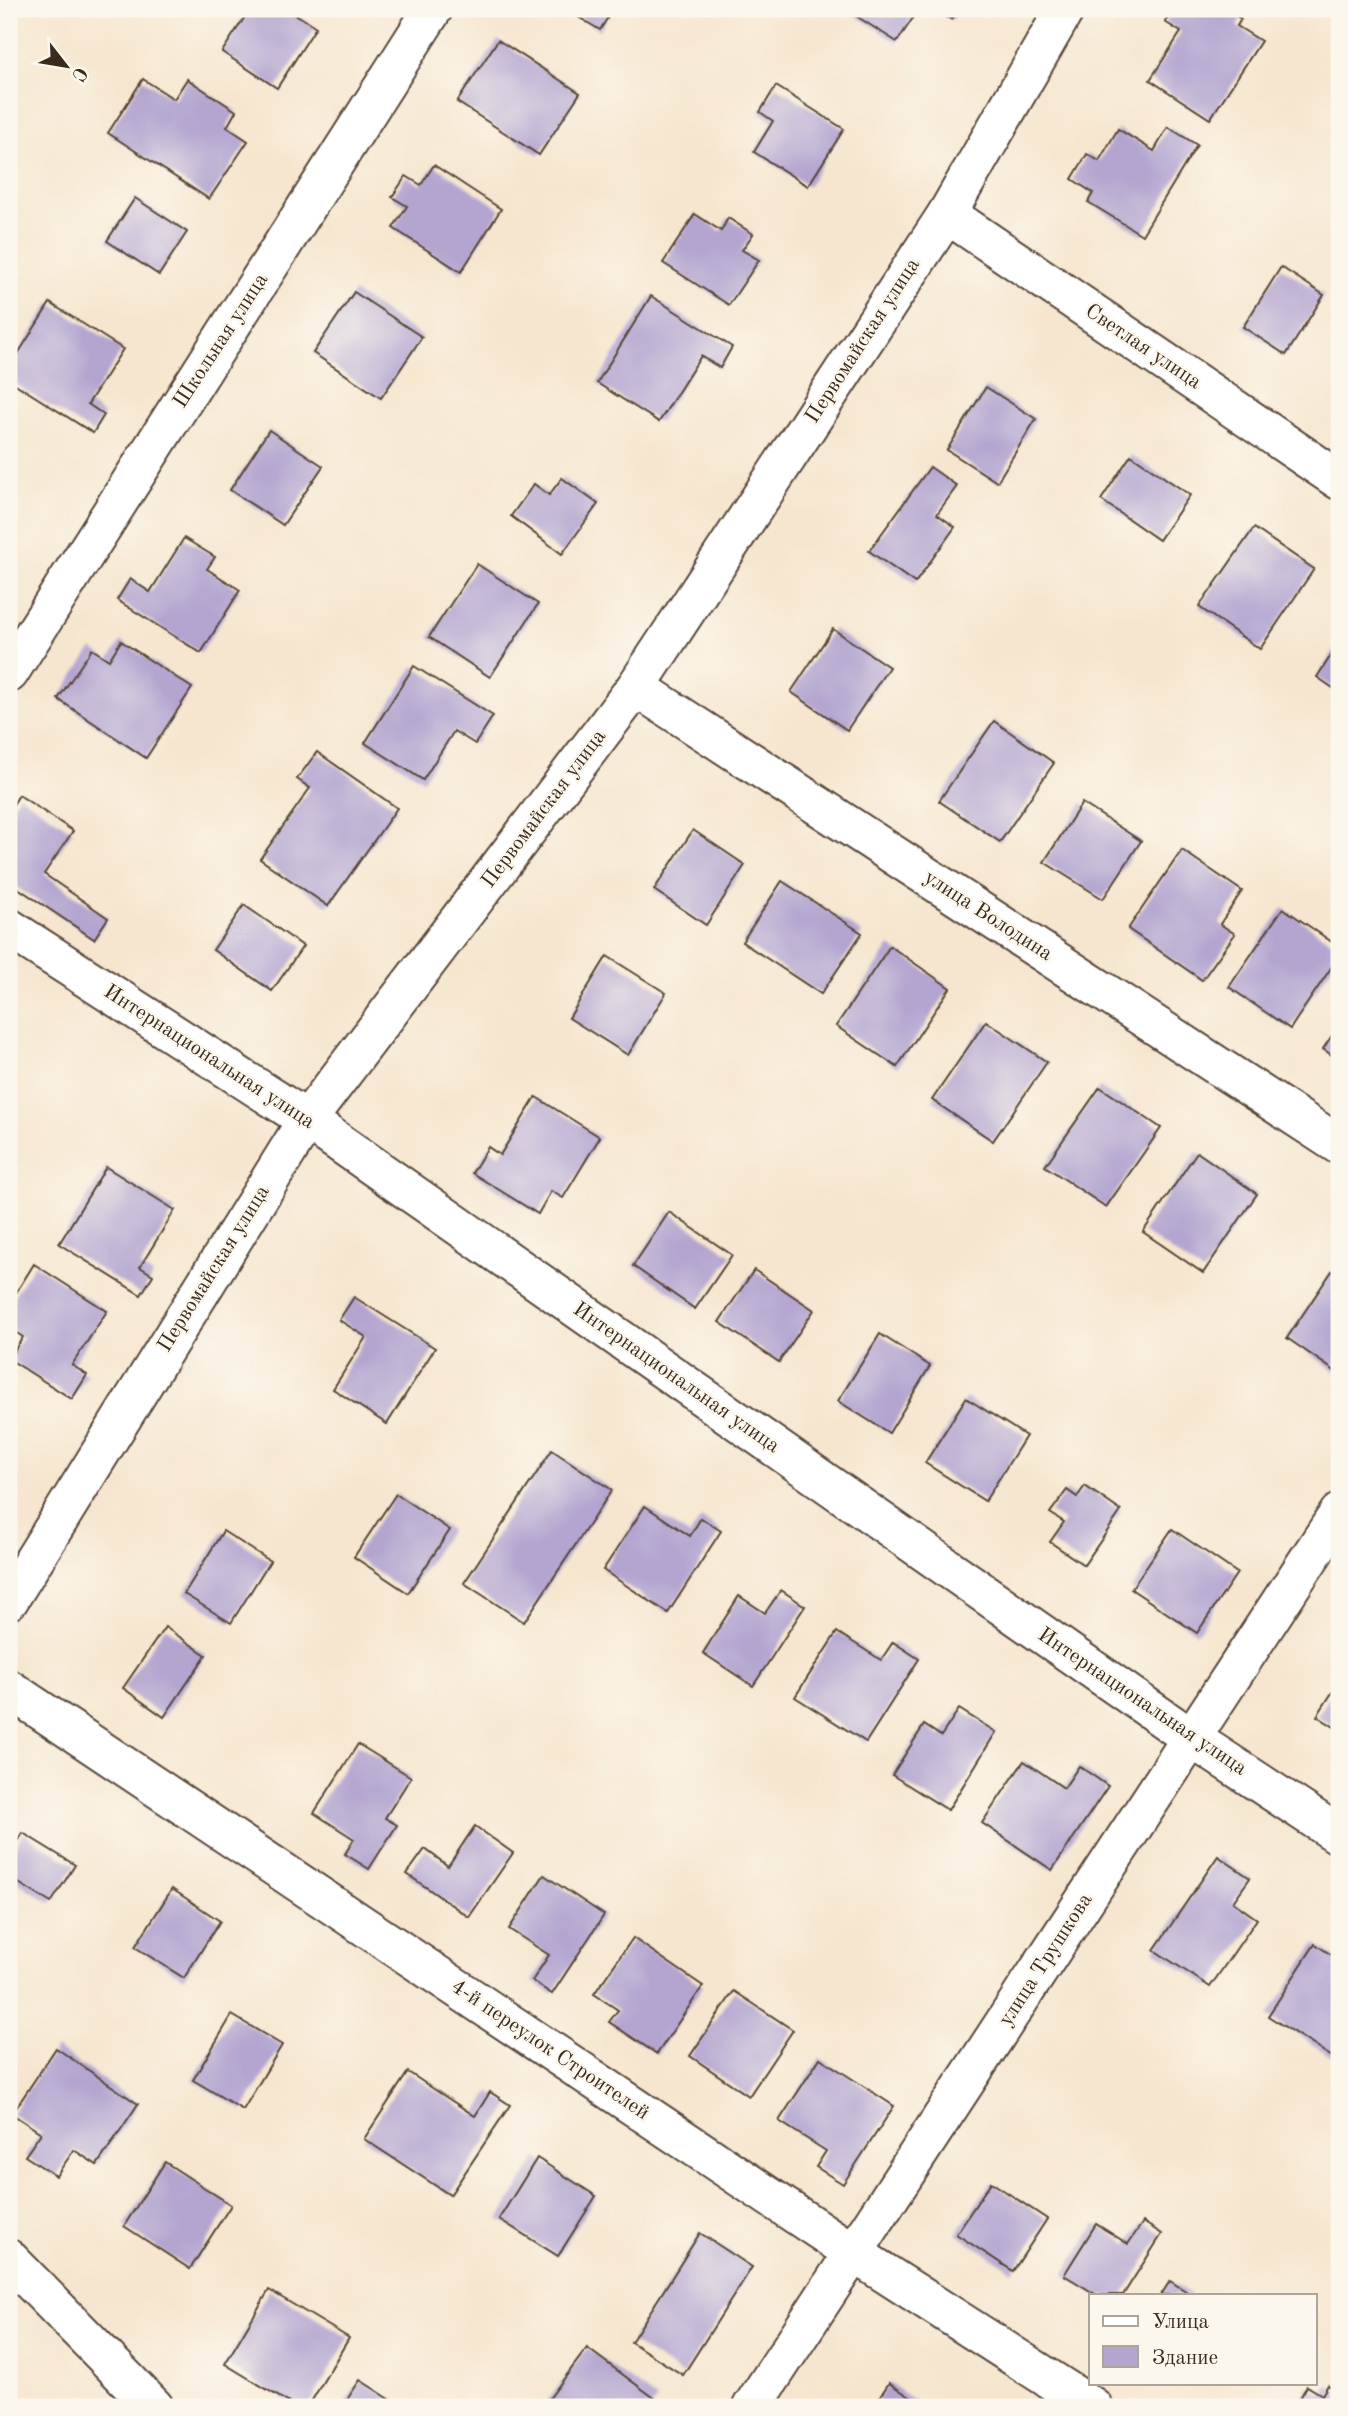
<svg xmlns="http://www.w3.org/2000/svg" width="1348" height="2416" viewBox="0 0 1348 2416" font-family="'Old Standard TT',serif">
	<style>
		.building { fill: #b3a5d0 }
		.lines { fill: none; stroke-linecap: round; stroke-linejoin: round }
		.minor-casing { stroke: #574639; stroke-width: 42 }
		.minor { stroke: #fff; stroke-width: 38 }
		.labels { text-anchor: middle; dominant-baseline: central; stroke-width: 5; stroke-linejoin: round; paint-order: stroke }
		.street-label { font-size: 21px; fill: #3b2a1e; stroke: #fbf7ec }
	</style>
	<rect width="100%" height="100%" fill="#fbf7ec"/>
	<filter id="ink" filterUnits="userSpaceOnUse"><feTurbulence type="fractalNoise" baseFrequency=".0143" numOctaves="2"/><feDisplacementMap in="SourceGraphic" scale="14" xChannelSelector="R" yChannelSelector="G"/><feConvolveMatrix kernelMatrix="1 2 1 2 8 2 1 2 1" color-interpolation-filters="sRGB"/></filter>
	<filter id="wash" filterUnits="userSpaceOnUse"><feTurbulence type="fractalNoise" baseFrequency=".00686" numOctaves="4" result="noise"/><feDisplacementMap in="SourceGraphic" scale="28" xChannelSelector="R" yChannelSelector="G"/><feGaussianBlur stdDeviation="1.57" result="paint"/><feColorMatrix in="noise" values="0 0 0 0 0 0 0 0 0 0 0 0 0 0 0 0 0 1.4 0 .05"/><feComposite in="paint" operator="in"/></filter>
	<g filter="url(#wash)">
		<rect width="100%" height="100%" fill="#f6e6cf"/>
		<g id="blocks">
			<g class="building">
				<path d="M250,9H287L316,27L277,88L222,52Z"/>
				<path d="M565,9H613L600,30Z"/>
				<path d="M845,9H919L897,42Z"/>
				<path d="M934,9H959L952,20Z"/>
				<path d="M1174,9H1226L1241,19L1237,26L1261,41L1210,119L1150,80L1181,32L1165,22Z"/>
				<path d="M498,40L580,93L539,155L457,102Z"/>
				<path d="M143,79L174,99L187,79L236,111L227,127L248,141L209,199L108,133Z"/>
				<path d="M776,86L844,129L808,186L754,152L773,121L760,112Z"/>
				<path d="M1168,127L1197,145L1142,235L1088,202L1093,193L1072,179L1087,154L1099,161L1118,129L1154,151Z"/>
				<path d="M434,165L501,209L461,272L393,228L407,206L392,197L406,176L421,185Z"/>
				<path d="M135,198L187,232L159,275L107,241Z"/>
				<path d="M695,214L721,231L728,218L753,234L742,250L759,260L729,305L663,263Z"/>
				<path d="M1281,267L1324,295L1286,355L1243,327Z"/>
				<path d="M354,292L422,337L381,398L313,353Z"/>
				<path d="M651,296L732,347L720,368L701,356L659,422L597,383Z"/>
				<path d="M50,303L123,349L88,404L104,415L93,433L9,380V368Z"/>
				<path d="M986,387L1036,419L997,482L947,450Z"/>
				<path d="M269,430L323,466L283,525L230,490Z"/>
				<path d="M1131,455L1190,495L1159,540L1101,500Z"/>
				<path d="M930,467L957,486L937,514L955,527L915,583L869,551Z"/>
				<path d="M562,478L598,504L562,554L511,516L534,484L549,495Z"/>
				<path d="M1254,528L1314,569L1260,649L1199,607Z"/>
				<path d="M184,538L215,557L207,569L240,590L201,653L117,600L130,579L150,592Z"/>
				<path d="M477,564L538,604L490,677L429,637Z"/>
				<path d="M833,629L889,667L847,730L791,692Z"/>
				<path d="M121,641L192,688L146,758L58,699L92,649L109,660Z"/>
				<path d="M1339,643V692L1317,677Z"/>
				<path d="M414,666L493,716L475,744L454,731L423,780L365,743Z"/>
				<path d="M994,721L1054,763L1000,842L939,801Z"/>
				<path d="M317,752L397,808L328,906L260,859L310,788L297,779Z"/>
				<path d="M19,795L73,831L44,874L108,918L94,939L9,882V811Z"/>
				<path d="M1082,803L1141,841L1103,899L1044,862Z"/>
				<path d="M693,830L745,865L706,925L654,890Z"/>
				<path d="M1182,850L1242,891L1220,924L1235,934L1202,980L1128,929Z"/>
				<path d="M782,881L862,933L821,994L742,942Z"/>
				<path d="M244,905L303,946L272,991L213,950Z"/>
				<path d="M1283,908L1339,947V956L1290,1029L1229,987Z"/>
				<path d="M890,946L950,988L897,1067L836,1026Z"/>
				<path d="M607,956L666,993L628,1055L569,1018Z"/>
				<path d="M986,1021L1047,1062L993,1141L932,1100Z"/>
				<path d="M1339,1025V1060L1323,1049Z"/>
				<path d="M1100,1087L1161,1128L1106,1207L1045,1166Z"/>
				<path d="M536,1097L600,1137L563,1198L551,1191L538,1214L472,1173L488,1147L500,1155Z"/>
				<path d="M1197,1152L1257,1194L1203,1273L1143,1232Z"/>
				<path d="M106,1167L175,1210L140,1267L153,1275L141,1295L59,1244Z"/>
				<path d="M669,1212L732,1255L695,1309L633,1266Z"/>
				<path d="M34,1264L107,1311L72,1365L87,1375L72,1399L9,1359L23,1337L9,1328V1304Z"/>
				<path d="M754,1270L814,1310L779,1362L719,1322Z"/>
				<path d="M1332,1271L1339,1276V1374L1287,1338Z"/>
				<path d="M354,1297L435,1348L387,1424L333,1389L366,1337L339,1320Z"/>
				<path d="M880,1334L930,1366L889,1433L838,1401Z"/>
				<path d="M966,1398L1026,1436L985,1501L925,1463Z"/>
				<path d="M552,1450L612,1490L524,1622L464,1583Z"/>
				<path d="M1085,1486L1121,1511L1084,1565L1050,1542L1064,1522L1050,1513L1067,1490L1077,1497Z"/>
				<path d="M396,1494L450,1530L408,1593L354,1557Z"/>
				<path d="M645,1506L690,1536L701,1518L721,1531L668,1613L603,1570Z"/>
				<path d="M1172,1529L1237,1573L1197,1633L1131,1589Z"/>
				<path d="M223,1531L270,1561L231,1623L184,1594Z"/>
				<path d="M781,1590L805,1606L753,1686L703,1653L739,1596L765,1613Z"/>
				<path d="M165,1627L206,1655L164,1717L123,1688Z"/>
				<path d="M837,1632L881,1660L893,1642L919,1659L866,1742L795,1697Z"/>
				<path d="M1339,1682V1730L1317,1716Z"/>
				<path d="M959,1709L996,1732L948,1810L892,1775L924,1725L941,1736Z"/>
				<path d="M358,1744L411,1777L385,1818L397,1825L369,1869L345,1854L354,1839L314,1813Z"/>
				<path d="M1024,1761L1064,1788L1079,1766L1108,1786L1052,1870L982,1823Z"/>
				<path d="M475,1826L513,1853L469,1917L407,1874L425,1849L448,1866Z"/>
				<path d="M23,1833L75,1865L51,1903L9,1877V1856Z"/>
				<path d="M1218,1856L1250,1878L1233,1902L1257,1919L1210,1987L1154,1950Z"/>
				<path d="M544,1875L604,1915L552,1994L532,1981L549,1955L509,1929Z"/>
				<path d="M172,1889L220,1921L184,1978L135,1947Z"/>
				<path d="M633,1938L703,1986L657,2054L609,2022L618,2010L594,1994Z"/>
				<path d="M1315,1944L1339,1960L1337,2060L1268,2016Z"/>
				<path d="M734,1991L793,2030L749,2096L690,2056Z"/>
				<path d="M232,2015L282,2045L243,2110L193,2080Z"/>
				<path d="M56,2048L138,2104L97,2165L74,2150L56,2176L25,2156L41,2133L12,2114Z"/>
				<path d="M820,2058L894,2106L843,2184L816,2167L826,2151L779,2121Z"/>
				<path d="M408,2072L475,2116L490,2092L510,2105L450,2195L364,2139Z"/>
				<path d="M537,2158L596,2196L558,2256L499,2219Z"/>
				<path d="M165,2162L231,2205L190,2269L124,2226Z"/>
				<path d="M991,2182L1047,2219L1013,2271L956,2234Z"/>
				<path d="M1143,2222L1162,2234L1123,2295H1097L1064,2275L1096,2224L1128,2244Z"/>
				<path d="M700,2233L752,2267L683,2375L631,2342Z"/>
				<path d="M1170,2281L1192,2295H1161Z"/>
				<path d="M269,2290L349,2338L308,2407H296L225,2364Z"/>
				<path d="M587,2348L657,2400L652,2407H543Z"/>
				<path d="M360,2380L402,2407H342Z"/>
				<path d="M889,2383L925,2407H873Z"/>
				<path d="M1328,2385L1339,2392V2407H1295L1307,2386L1322,2395Z"/>
			</g>
		</g>
	</g>
	<g filter="url(#ink)">
		<use href="#blocks" fill-opacity="0" stroke="#574639" stroke-width="2"/>
		<g class="lines">
			<g class="minor-casing">
				<g id="minor">
					<path d="M947,214L1339,480"/>
					<path d="M9,673L433,9"/>
					<path d="M636,687L1339,1145"/>
					<path d="M9,928L307,1120L1191,1738L1339,1835"/>
					<path d="M9,1600L307,1120L636,687L947,214L1065,9"/>
					<path d="M9,1689L855,2254L1093,2407"/>
					<path d="M9,2259L154,2407"/>
					<path d="M752,2407L1339,1513"/>
				</g>
			</g>
			<use href="#minor" class="minor"/>
		</g>
	</g>
	<g class="labels">
		<g class="street-label">
			<text transform="translate(221 341) rotate(-57)">Школьная улица</text>
			<text transform="translate(863 341) rotate(-57)">Первомайская улица</text>
			<text transform="translate(1143 347) rotate(34)">Светлая улица</text>
			<text transform="translate(544 809) rotate(-53)">Первомайская улица</text>
			<text transform="translate(988 916) rotate(33)">улица Володина</text>
			<text transform="translate(209 1057) rotate(33)">Интернациональная улица</text>
			<text transform="translate(214 1269) rotate(-58)">Первомайская улица</text>
			<text transform="translate(676 1378) rotate(35)">Интернациональная улица</text>
			<text transform="translate(1142 1702) rotate(34)">Интернациональная улица</text>
			<text transform="translate(1046 1960) rotate(-57)">улица Трушкова</text>
			<text transform="translate(550 2050) rotate(34)">4-й переулок Строителей</text>
		</g>
	</g>
	<rect width="1348" height="2416" fill="none" stroke="#fbf7ec" stroke-width="35"/>
	<rect x="1089" y="2294" width="228" height="91" fill="#fbf7ec" stroke="#aea59a" stroke-width="2"/>
	<rect x="1103" y="2316" width="35" height="10" fill="#ffffff" stroke="#aea59a" stroke-width="2"/>
	<text x="1152" y="2328" font-size="21" fill="#3b2a1e">Улица</text>
	<rect x="1103" y="2346" width="35" height="21" fill="#b3a5d0" stroke="#aea59a" stroke-width="2"/>
	<text x="1152" y="2364" font-size="21" fill="#3b2a1e">Здание</text>
	<g transform="translate(66 66) rotate(121)" stroke="#fbf7ec" stroke-width="5" paint-order="stroke">
	<path d="M0-5L12 26L0 18L-12 26Z" fill="#3b2a1e"/>
	<text y="-10" font-size="19" font-weight="bold" text-anchor="middle" fill="#3b2a1e">С</text>
	</g>
</svg>
